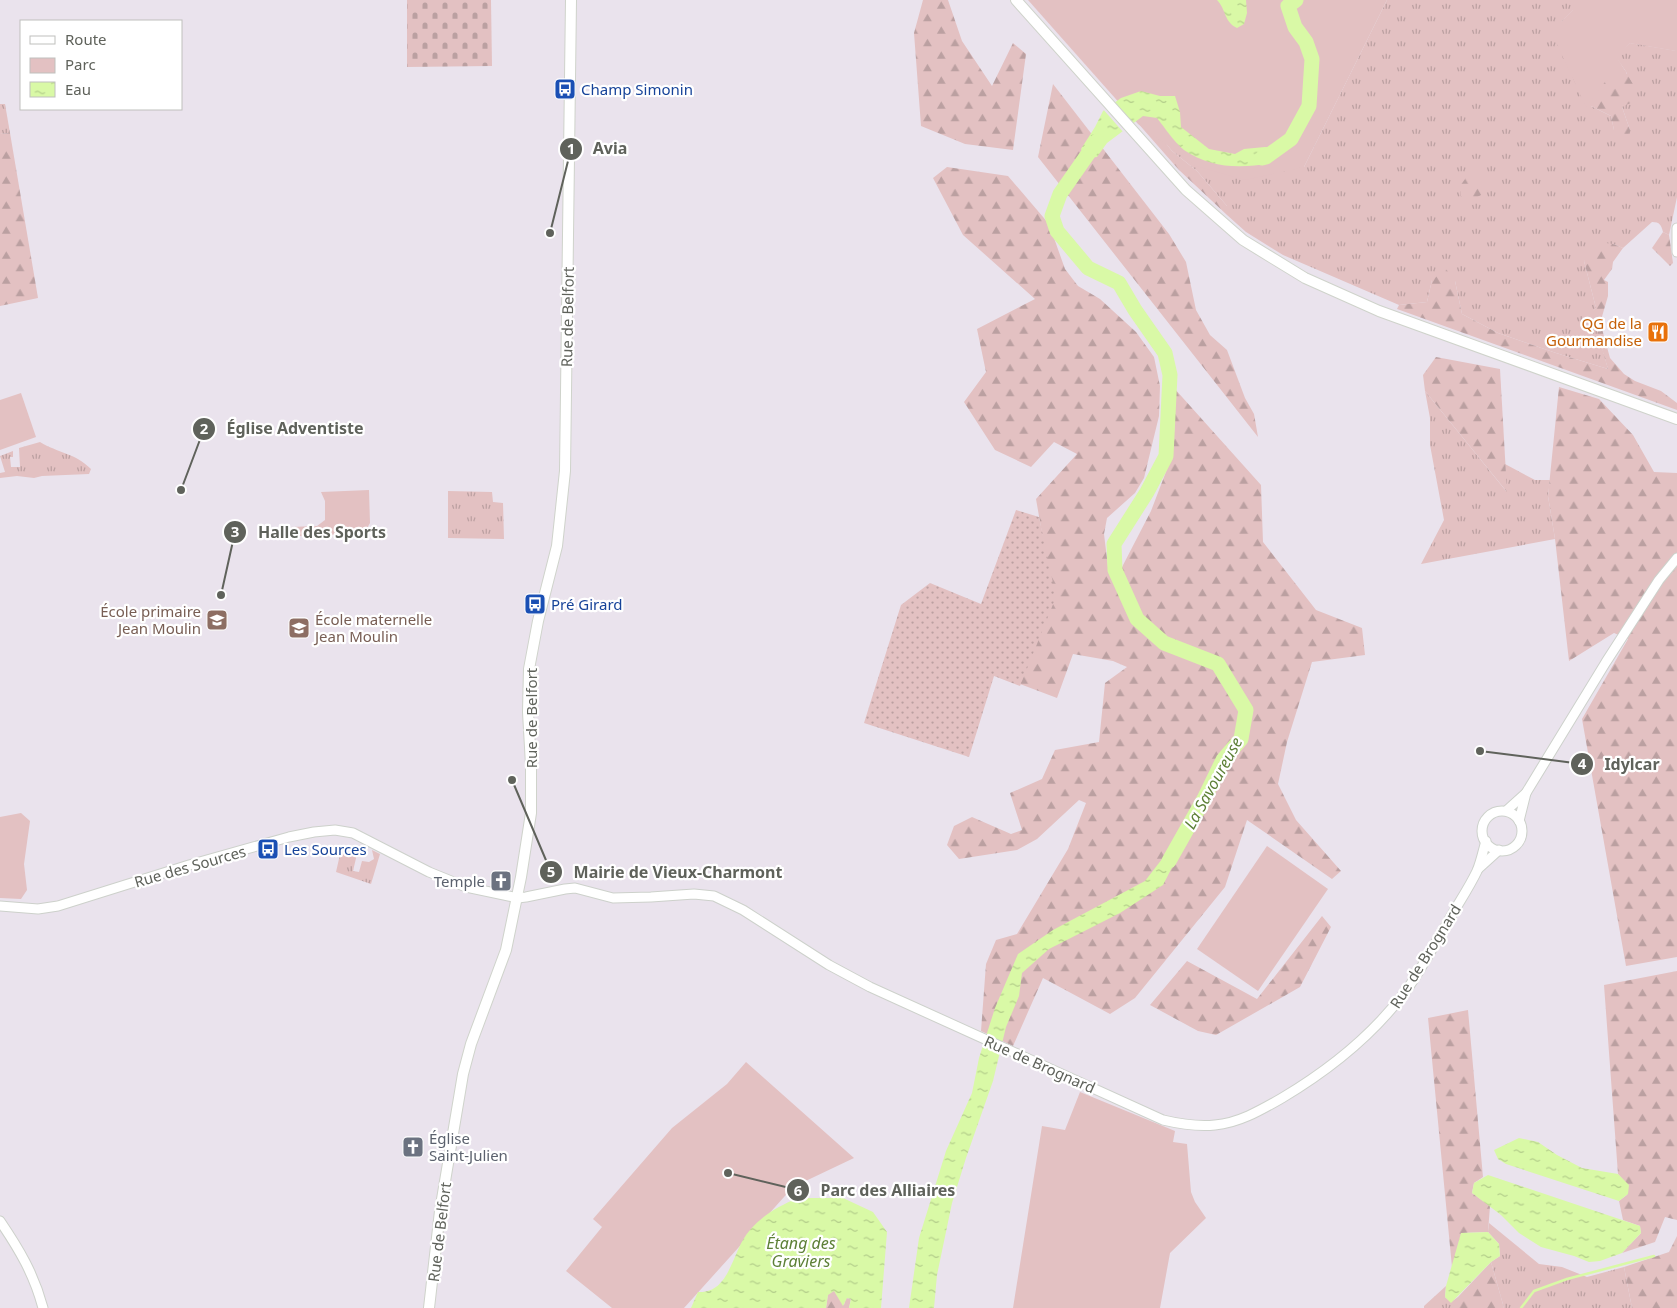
<svg xmlns="http://www.w3.org/2000/svg" width="1677" height="1308" viewBox="0 0 1677 1308" font-family="'Noto Sans',sans-serif">
	<style>
		.grass { fill: url(#grass-tufts) }
		.forest { fill: url(#forest-firs) }
		.cemetery { fill: url(#cemetery-stones) }
		.park { fill: #e3c1c2 }
		.garden { fill: url(#garden-dots) }
		.water { fill: url(#water-ripples) }
		.pier { fill: #eae3ed }
		.lines { fill: none; stroke-linecap: round; stroke-linejoin: round }
		.stream { stroke: #d9f9a6; stroke-width: 2.5 }
		.river { stroke: #d9f9a6; stroke-width: 15 }
		.tertiary-casing { stroke: #cdd1cb; stroke-width: 11 }
		.secondary-casing { stroke: #cfd3cb; stroke-width: 12 }
		.tertiary { stroke: #fff; stroke-width: 9 }
		.secondary { stroke: #fff; stroke-width: 10 }
		.labels { text-anchor: middle; dominant-baseline: central; stroke-width: 4.5; stroke-linejoin: round; paint-order: stroke }
		.transit-label { font-size: 15px; fill: #164399; stroke: #fff; text-anchor: start }
		.street-label { font-size: 15px; fill: #5f625b; stroke: #fff }
		.food-label { font-size: 15px; fill: #c56008; stroke: #fff; text-anchor: end }
		.education-label { font-size: 15px; fill: #785e54; stroke: #fff; text-anchor: end }
		.worship-label { font-size: 15px; fill: #5b616d; stroke: #fff; text-anchor: end }
		.water-label { font-size: 16px; font-style: italic; fill: #5d8037; stroke: #fff }
		.leader { fill: none; stroke: #5f625b; stroke-width: 2 }
		.callout-dot { fill: #5f625b; stroke: #fff; stroke-width: 2 }
		.mark-label { font-size: 15px; text-anchor: middle; font-weight: bold; fill: #fff }
		.callout-label { font-size: 16px; text-anchor: middle; font-weight: bold; fill: #5f625b; stroke: #fff; stroke-width: 4.5; stroke-linejoin: round; paint-order: stroke }
	</style>
	<defs>
		<pattern id="grass-tufts" width="24" height="20" patternUnits="userSpaceOnUse" patternTransform="scale(1.25)"><rect width="24" height="20" fill="#e3c1c2"/><path d="M3 7l-1-3M5 7V3M7 7l1-3M15 17l-1-3M17 17v-4M19 17l1-3" fill="none" stroke="#bba0a1"/></pattern>
		<pattern id="forest-firs" width="22" height="20" patternUnits="userSpaceOnUse" patternTransform="scale(1.25)"><rect width="22" height="20" fill="#e3c1c2"/><path d="M5 1l3.5 6h-7zM16 11l3.5 6h-7z" fill="#bba0a1"/></pattern>
		<pattern id="cemetery-stones" width="16" height="16" patternUnits="userSpaceOnUse" patternTransform="scale(1.25)"><rect width="16" height="16" fill="#e3c1c2"/><path d="M2 7V4a2 2 0 0 1 4 0v3zM10 15v-3a2 2 0 0 1 4 0v3z" fill="#bba0a1"/></pattern>
		<pattern id="garden-dots" width="8" height="8" patternUnits="userSpaceOnUse" patternTransform="scale(1.25)"><rect width="8" height="8" fill="#e3c1c2"/><path d="M2 2h.1M6 6h.1" fill="none" stroke="#bba0a1" stroke-width="1.8" stroke-linecap="round"/></pattern>
		<pattern id="water-ripples" width="26" height="14" patternUnits="userSpaceOnUse" patternTransform="scale(1.25)"><rect width="26" height="14" fill="#d9f9a6"/><path d="M2 4q2-2 4 0t4 0M15 11q2-2 4 0t4 0" fill="none" stroke="#b3cd8a"/></pattern>
	</defs>
	<rect width="100%" height="100%" fill="#eae3ed"/>
	<g class="grass">
		<path d="M1387,0H1573V10L1561,22L1591,106L1611,116L1614,130H1630L1622,107L1627,73L1615,56L1630,43L1677,51V197L1669,235L1663,232C1661,225 1660,222 1652,222L1623,248L1613,244L1584,261L1596,308L1592,312L1608,369L1556,353L1498,333L1462,314L1455,281L1432,280L1427,302L1399,305L1283,255L1246,232L1227,215V206L1197,171L1172,151L1153,127L1304,167Z"/>
		<path d="M0,104H5L10,133L0,134Z"/>
		<path d="M1425,391L1506,491L1505,464L1535,480H1550L1548,496L1555,539L1421,564L1444,520L1430,445V418Z"/>
		<path d="M40,442C58,453 75,453 91,469L89,474L42,476L34,478L17,476L0,478V473L5,472L0,456L13,451V457H10L11,467H20L19,448Z"/>
		<path d="M448,491L492,492L493,502L503,503L504,539L448,538Z"/>
		<path d="M341,850L357,854L353,871L359,872L362,861L369,862L374,859L372,850L380,854L371,884L336,872Z"/>
		<path d="M1489,1223L1539,1264L1562,1267L1587,1277L1624,1267L1632,1308H1504L1491,1262L1500,1256L1499,1244L1488,1232Z"/>
		<path d="M1446,1286L1445,1297L1451,1302L1458,1297V1308H1424V1306Z"/>
	</g>
	<g class="forest">
		<path d="M923,0H948L962,41L992,86L1013,43L1026,54L1013,150L965,144L921,126L914,33Z"/>
		<path d="M1573,0H1677V51L1630,43L1616,56L1633,84L1637,100L1622,107L1630,130L1625,142L1620,141L1614,130L1611,116L1591,106H1586L1555,40L1561,22L1573,10Z"/>
		<path d="M1053,84L1169,234L1186,262L1196,310L1210,335L1227,350L1245,398L1254,414L1258,437L1038,157Z"/>
		<path d="M1136,121L1153,127L1172,151L1197,171L1227,206V215L1179,170Z"/>
		<path d="M10,133L38,298L0,306V134Z"/>
		<path d="M947,167L1008,176L1049,224L1065,269L1078,286L1100,299L1136,332L1154,357L1160,386L1159,416L1144,478L1135,493L1107,518L1104,534L1108,567L1121,569L1151,511L1172,456L1175,421L1174,388L1261,485L1263,542L1316,610L1362,628L1365,655L1312,662L1287,742L1278,784L1296,820L1341,871L1332,879L1247,820L1225,887L1135,998L1110,1014L1043,978L1013,1046L981,1031L986,964L996,940L1017,934L1068,849L1086,803L1079,800L1037,839L1017,850L959,859L947,845L954,826L972,817L1011,834L1022,830L1010,793L1042,779L1055,750L1099,742L1105,683L1127,667L1113,661L1073,654L1057,698L1007,679L1053,596L1036,499L1077,454L1054,442L1031,467L995,450L964,402L986,372L977,329L1035,299L963,235L933,178Z"/>
		<path d="M1474,172L1480,173L1483,186L1481,195L1470,201L1461,196L1460,186L1468,175Z"/>
		<path d="M1663,232L1669,235L1673,263L1670,266L1652,248Z"/>
		<path d="M1598,242L1613,244L1623,248L1613,262L1612,269L1604,280L1608,282V296L1601,320L1602,329L1610,358L1624,374L1635,381L1661,391L1677,403V410L1397,309L1399,305L1427,302L1432,280L1446,269L1455,281L1462,314L1498,333L1556,353L1608,369L1591,312L1596,308L1584,261L1593,245Z"/>
		<path d="M1436,357L1500,369L1507,492L1425,391L1423,375Z"/>
		<path d="M1559,387L1599,399L1633,435L1654,472L1677,473V957L1626,966L1582,719L1628,639L1614,633L1569,661L1555,539L1548,496Z"/>
		<path d="M1322,916L1331,927L1300,987L1216,1035L1198,1031L1150,1005L1187,961L1257,999Z"/>
		<path d="M1677,971V1220L1665,1217L1655,1242L1622,1253L1641,1233L1640,1226L1623,1220L1619,1201L1628,1194V1185L1618,1174L1604,985Z"/>
		<path d="M1468,1010L1483,1177L1474,1183L1472,1193L1490,1206L1488,1232L1462,1233L1452,1267L1428,1018Z"/>
		<path d="M1677,1236V1308H1632L1624,1267L1669,1252Z"/>
		<path d="M1491,1262L1504,1308H1458V1297Z"/>
		<path d="M834,1290L844,1305L846,1298L851,1299L849,1308H826L828,1294Z"/>
	</g>
	<path class="cemetery" d="M407,0H491L492,66L407,67Z"/>
	<g class="park">
		<path d="M1028,0H1387L1304,167L1245,180L1196,166L1138,124Z"/>
		<path d="M1573,0H1677V51L1630,43L1615,57L1627,73L1605,82L1586,107L1555,40L1561,22L1573,10Z"/>
		<path d="M21,393L36,437L0,450V400Z"/>
		<path d="M369,490L370,523L366,530L360,534L297,536L293,534L291,527L317,526L325,520V501L321,492Z"/>
		<path d="M21,813L30,821L24,864L27,890L21,899L0,898V817Z"/>
		<path d="M1267,846L1328,889L1258,991L1197,949Z"/>
		<path d="M746,1062L854,1158L793,1187L684,1308H612L566,1271L602,1227L593,1219L672,1128L727,1084Z"/>
		<path d="M1080,1092L1175,1131L1173,1142L1187,1144L1191,1192L1195,1202L1206,1218L1170,1253L1160,1308H1013L1042,1126L1065,1130Z"/>
	</g>
	<path class="garden" d="M1016,510L1039,517L1056,597L1020,686L994,676L969,757L864,723L901,605L930,583L981,604Z"/>
	<g class="water">
		<path d="M1217,0H1246L1247,13L1244,24L1237,28C1224,22 1226,9 1217,0Z"/>
		<path d="M1141,91L1160,96H1175L1180,112L1181,127L1209,149L1235,154L1244,149L1265,147L1279,148L1270,163C1240,169 1210,168 1184,150C1174,142 1165,128 1157,118L1143,116L1107,143L1097,157L1085,158L1081,149L1095,127L1103,111L1121,98Z"/>
		<path d="M1176,841L1181,850L1163,885L1120,913L1049,949L1022,973L1019,996L1006,1027L993,1081L966,1158L952,1203L937,1275L934,1308H909L919,1238L946,1151L972,1093L979,1058L995,1008L1018,954L1053,930L1145,881Z"/>
		<path d="M1519,1138L1538,1142L1557,1155L1582,1168L1618,1174L1629,1185L1628,1194L1619,1201L1506,1164L1498,1159L1494,1150Z"/>
		<path d="M1488,1175L1640,1226L1641,1233L1622,1253L1600,1261L1589,1262L1574,1256L1541,1247L1519,1233L1501,1215L1472,1193L1474,1183Z"/>
		<path d="M798,1198H843L873,1212L887,1232L881,1308H849L851,1299L847,1298L843,1306L834,1291L828,1295L826,1308H691L698,1292C731,1294 732,1249 750,1230C764,1214 779,1206 798,1198Z"/>
		<path d="M1488,1232L1499,1244L1500,1256L1491,1262L1451,1303L1445,1297L1446,1286L1461,1233Z"/>
	</g>
	<path class="pier" d="M1113,100L1135,125L1124,133L1102,108Z"/>
	<g class="lines">
		<path class="stream" d="M1521,1308L1534,1291L1567,1279L1654,1256"/>
		<g class="river">
			<path d="M1097,141L1060,194L1052,216L1057,231L1088,268L1119,283L1135,310L1165,353L1170,375L1166,456L1147,492L1114,544L1115,570L1137,619L1164,643L1218,664L1246,710L1241,739L1223,760L1204,799L1169,861"/>
			<path d="M1262,158L1266,157L1291,139L1309,106L1312,59L1306,42L1295,27L1288,6L1296,0"/>
		</g>
		<g class="tertiary-casing">
			<g id="tertiary">
				<path d="M1677,228V252"/>
				<path d="M1506,811L1526,793L1606,662L1659,580L1677,558"/>
				<circle cx="1502" cy="831" r="20"/>
				<path d="M1519,821L1526,793"/>
				<path d="M1478,869L1499,850"/>
				<path d="M0,906L38,909L58,906L189,865L289,837L314,832L335,830L353,833L429,872L466,887L504,895L518,898L526,897L565,889L575,888L613,898L651,897L694,894L714,896L743,910L829,965L870,987L1163,1120C1180,1124 1197,1127 1215,1125C1239,1123 1261,1110 1282,1098C1329,1070 1372,1036 1405,992C1420,972 1432,948 1445,927C1455,908 1468,890 1477,871C1481,862 1483,851 1486,841"/>
				<path d="M0,1221C19,1249 34,1274 43,1308"/>
			</g>
		</g>
		<g class="secondary-casing">
			<g id="secondary">
				<path d="M1016,0L1186,190L1243,240L1305,278L1379,311L1677,419"/>
				<path d="M429,1308L440,1211L463,1074L471,1044L506,950L521,877L531,813V765L528,712L529,669L538,621L557,546L565,471L571,0"/>
			</g>
		</g>
		<use href="#tertiary" class="tertiary"/>
		<use href="#secondary" class="secondary"/>
	</g>
	<defs>
		<g id="bus-square" transform="scale(1.125)"><rect x="-9" y="-9" width="18" height="18" rx="4" fill="#1a4fb4" stroke="#fff"/><path d="M-5-6H5V4H4V6H2V4H-2V6H-4V4H-5ZM-3.5-4V0h7V-4ZM-3.5 1.2v1.5H-2V1.2ZM2 1.2v1.5H3.5V1.2Z" fill="#fff"/></g>
		<g id="restaurant-square" transform="scale(1.125)"><rect x="-9" y="-9" width="18" height="18" rx="4" fill="#e8710a" stroke="#fff"/><path d="M-5-6h1v4h1v-4h1v4h1v-4h1v5L-1.5 .5V6h-2V.5L-5-1ZM5-6V6H3V1.5H1.5Q1.5-4 5-6Z" fill="#fff"/></g>
		<g id="school-square" transform="scale(1.125)"><rect x="-9" y="-9" width="18" height="18" rx="4" fill="#8d6e63" stroke="#fff"/><path d="M0-5L7-2L0 1L-7-2ZM-4 1L0 2.5L4 1V4Q0 6-4 4Z" fill="#fff"/></g>
		<g id="church-square" transform="scale(1.125)"><rect x="-9" y="-9" width="18" height="18" rx="4" fill="#6b7280" stroke="#fff"/><path d="M-1.2-6h2.4v3.5h3.3v2.4h-3.3V6h-2.4V-.1h-3.3v-2.4h3.3Z" fill="#fff"/></g>
	</defs>
	<g fill-rule="evenodd">
		<use href="#bus-square" x="565" y="89"/>
		<use href="#restaurant-square" x="1658" y="332"/>
		<use href="#bus-square" x="535" y="604"/>
		<use href="#school-square" x="217" y="620"/>
		<use href="#school-square" x="299" y="628"/>
		<use href="#bus-square" x="268" y="849"/>
		<use href="#church-square" x="501" y="881"/>
		<use href="#church-square" x="413" y="1147"/>
	</g>
	<g class="labels">
		<g class="transit-label">
			<text x="581" y="89">Champ Simonin</text>
			<text x="551" y="604">Pré Girard</text>
			<text x="284" y="849">Les Sources</text>
		</g>
		<g class="street-label">
			<text transform="translate(567 317) rotate(-89)">Rue de Belfort</text>
			<text transform="translate(531 718) rotate(-90)">Rue de Belfort</text>
			<text transform="translate(190 866) rotate(-16)">Rue des Sources</text>
			<text transform="translate(1425 956) rotate(-58)">Rue de Brognard</text>
			<text transform="translate(1040 1064) rotate(24)">Rue de Brognard</text>
			<text transform="translate(439 1232) rotate(-83)">Rue de Belfort</text>
		</g>
		<g class="food-label">
			<text x="1642" y="323">QG de la<tspan x="1642" dy="17">Gourmandise</tspan></text>
		</g>
		<g class="education-label">
			<text x="201" y="611">École primaire<tspan x="201" dy="17">Jean Moulin</tspan></text>
			<text x="315" y="619" text-anchor="start">École maternelle<tspan x="315" dy="17">Jean Moulin</tspan></text>
		</g>
		<g class="worship-label">
			<text x="485" y="881">Temple</text>
			<text x="429" y="1138" text-anchor="start">Église<tspan x="429" dy="17">Saint-Julien</tspan></text>
		</g>
		<g class="water-label">
			<text transform="translate(1213 783) rotate(-61)">La Savoureuse</text>
			<text x="801" y="1243">Étang des<tspan x="801" dy="18">Graviers</tspan></text>
		</g>
	</g>
	<path class="leader" d="M550 233L571 149M181 490L204 429M221 595L235 532M1480 751L1582 764M512 780L551 872M728 1173L798 1190"/>
	<g class="callout-dot">
		<circle cx="550" cy="233" r="5"/>
		<circle cx="181" cy="490" r="5"/>
		<circle cx="221" cy="595" r="5"/>
		<circle cx="1480" cy="751" r="5"/>
		<circle cx="512" cy="780" r="5"/>
		<circle cx="728" cy="1173" r="5"/>
		<circle cx="571" cy="149" r="12"/>
		<circle cx="204" cy="429" r="12"/>
		<circle cx="235" cy="532" r="12"/>
		<circle cx="1582" cy="764" r="12"/>
		<circle cx="551" cy="872" r="12"/>
		<circle cx="798" cy="1190" r="12"/>
	</g>
	<g class="mark-label">
		<text x="571" y="154">1</text>
		<text x="204" y="434">2</text>
		<text x="235" y="537">3</text>
		<text x="1582" y="769">4</text>
		<text x="551" y="877">5</text>
		<text x="798" y="1196">6</text>
	</g>
	<g class="callout-label">
		<text x="610" y="154">Avia</text>
		<text x="295" y="434">Église Adventiste</text>
		<text x="322" y="538">Halle des Sports</text>
		<text x="1632" y="770">Idylcar</text>
		<text x="678" y="878">Mairie de Vieux-Charmont</text>
		<text x="888" y="1196">Parc des Alliaires</text>
	</g>
	<rect x="20" y="20" width="162" height="90" fill="#ffffff" stroke="#bfc0bd"/>
	<rect x="30" y="36" width="25" height="8" fill="#ffffff" stroke="#bfc0bd"/>
	<text x="65" y="45" font-size="15" fill="#5f625b">Route</text>
	<rect x="30" y="58" width="25" height="15" fill="#e3c1c2" stroke="#bfc0bd"/>
	<text x="65" y="70" font-size="15" fill="#5f625b">Parc</text>
	<rect x="30" y="82" width="25" height="15" fill="url(#water-ripples)" stroke="#bfc0bd"/>
	<text x="65" y="95" font-size="15" fill="#5f625b">Eau</text>
</svg>
